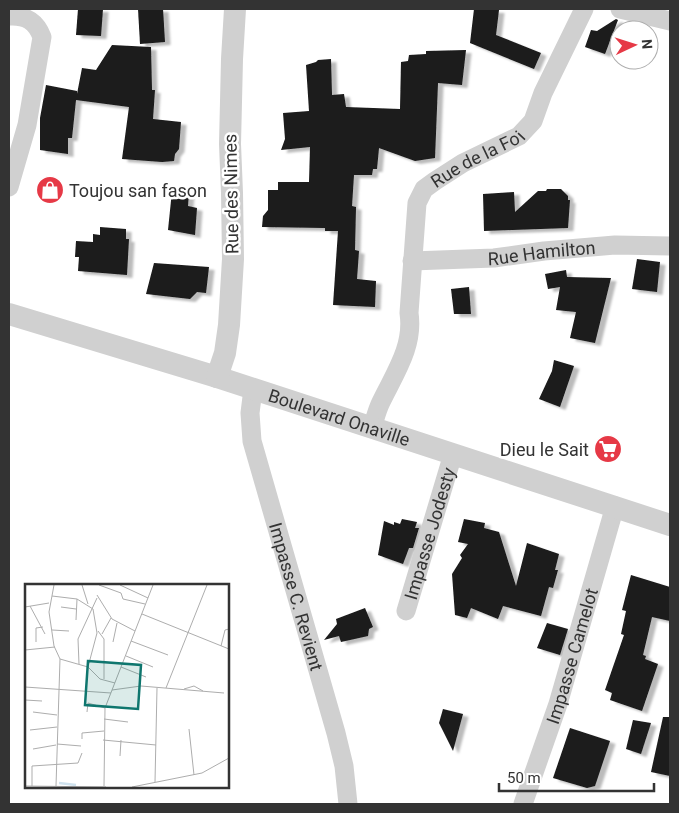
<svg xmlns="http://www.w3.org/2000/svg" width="679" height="813" viewBox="0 0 679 813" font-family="Roboto,sans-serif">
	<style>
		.building { fill: #1a1a1a; filter: url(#shadow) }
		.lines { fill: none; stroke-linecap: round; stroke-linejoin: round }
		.minor { stroke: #d0d0d0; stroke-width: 19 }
		.tertiary { stroke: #d0d0d0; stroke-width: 22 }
		.labels { text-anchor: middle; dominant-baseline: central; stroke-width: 5; stroke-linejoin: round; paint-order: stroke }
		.street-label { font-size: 18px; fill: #333; stroke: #fff }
		.poi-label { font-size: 18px; fill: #333; stroke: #fff; text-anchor: start }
		.inset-river { fill: none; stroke: #cfe2ee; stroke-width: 2.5 }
		.inset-road { fill: none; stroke: #adadad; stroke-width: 1 }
		.view { fill: #0f766e; fill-opacity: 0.15; stroke: #0f766e; stroke-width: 2.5 }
		.inset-edge { fill: none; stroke: #333; stroke-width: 2.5 }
	</style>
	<defs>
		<filter id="shadow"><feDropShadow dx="5.5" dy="3" stdDeviation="1" flood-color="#0004"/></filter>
	</defs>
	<rect width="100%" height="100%" fill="#fff"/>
	<g class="building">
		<path d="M78,9H103L101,36L76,35Z"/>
		<path d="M138,9H163L165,42L140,44Z"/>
		<path d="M474,9L499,10L496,35L541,53L534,69L470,43Z"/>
		<path d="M616,19L618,20L605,54L585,47L591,30L597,31Z"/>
		<path d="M112,45L151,47L152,90H155L153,119L181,122L179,149L175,154L174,161L162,162L122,159L129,107L76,100L72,138H68V154L40,150V118L46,85L77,91V94L82,68L96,70Z"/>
		<path d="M466,50L462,85L438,83L435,158L415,161L379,148L377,169H373L372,175H354L352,206L356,207L355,250L359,251L357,279L376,281L375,307L333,305L338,231H325V228L262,227L263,216L268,210V190H278V182H309L310,147L281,150L285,139L283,113L309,111L306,65L316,62L318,60L331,59L332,95L344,94L346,107L400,109L401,62L408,61L409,55L426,54V51Z"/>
		<path d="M547,189H561L568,196V200H570L568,228L484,231L483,194L514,192L515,212L538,191H546Z"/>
		<path d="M172,191L189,192L188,206L197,208L195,235L168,230Z"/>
		<path d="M100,227L126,229V239H129L127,275L78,271L79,257H75L76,241L93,242V234L100,235Z"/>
		<path d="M637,259L660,262L657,292L632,289Z"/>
		<path d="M154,263L209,267L206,293L197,292L190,299L146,294Z"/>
		<path d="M566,270L567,277L611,278L595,343L570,338L576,312L556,310L560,287L548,289L545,274Z"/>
		<path d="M469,287L471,314H454L451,289Z"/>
		<path d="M554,360L574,366L560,407L539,399L552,371Z"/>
		<path d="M402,519L417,522L415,528H419L413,548H409L403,564L378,555L384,521L394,525V522L400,524Z"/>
		<path d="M464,519L485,523L484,528L499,532L516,586L527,543L559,554L555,570H558L553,588L549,587L541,616L503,606L498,619L471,608L467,618L455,615L452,574L462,558L460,555L468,544L458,542Z"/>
		<path d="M631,575L670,587V621L652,617L643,655L646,656L645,659L658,664L642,711L610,700L612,693L605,690L624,635L621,634L626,611L622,610Z"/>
		<path d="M365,608L373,627L369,629L368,636L341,642L339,636L324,640L337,624L336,619Z"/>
		<path d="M547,623L568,629L560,655L537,648Z"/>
		<path d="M443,709L463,714L453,751L439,723Z"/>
		<path d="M663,717H670V776L651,772Z"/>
		<path d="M633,720L651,723L641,754L626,749Z"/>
		<path d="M570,728L610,741L595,786L587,788L553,778Z"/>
	</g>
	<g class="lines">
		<g class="minor">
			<path d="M620,9L670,21"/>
			<path d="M9,16C26,15 36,21 42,37L27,125L9,187"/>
			<path id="s1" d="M412,261L494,258L544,251L615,245L670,246"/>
			<path id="s2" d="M253,389L250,413L252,441L336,733L344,766L348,804"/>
			<path id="s3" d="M372,428C375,419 377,410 381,402C395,373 414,346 409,313L417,203L424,189L435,181L463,163L519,136L533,121L543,93L584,9"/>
			<path id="s4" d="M406,611L453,454"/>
			<path id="s5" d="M523,804L558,704L615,506"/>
		</g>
		<g class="tertiary">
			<path id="s6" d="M9,314L217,377L670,525"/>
			<path d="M217,377L225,353L229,325L233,259L232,193L230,144L232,59L235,9"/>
		</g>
	</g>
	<defs>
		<g id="shop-disc" transform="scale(1.4375)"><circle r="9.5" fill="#e63946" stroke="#fff"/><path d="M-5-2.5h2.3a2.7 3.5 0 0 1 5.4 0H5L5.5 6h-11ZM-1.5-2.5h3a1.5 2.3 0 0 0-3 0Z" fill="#fff"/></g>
		<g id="supermarket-disc" transform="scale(1.4375)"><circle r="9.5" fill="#e63946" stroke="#fff"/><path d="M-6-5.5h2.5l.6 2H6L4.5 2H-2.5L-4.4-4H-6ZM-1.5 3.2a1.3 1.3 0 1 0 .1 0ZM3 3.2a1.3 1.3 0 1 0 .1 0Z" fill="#fff"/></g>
	</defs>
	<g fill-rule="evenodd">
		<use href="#shop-disc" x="50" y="190"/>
		<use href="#supermarket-disc" x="608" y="449"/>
	</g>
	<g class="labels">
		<g class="street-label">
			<text stroke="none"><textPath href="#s3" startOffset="310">Rue de la Foi</textPath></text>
			<text transform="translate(231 194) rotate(-91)">Rue des Nimes</text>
			<text stroke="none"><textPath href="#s1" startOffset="130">Rue Hamilton</textPath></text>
			<text stroke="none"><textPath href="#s6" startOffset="346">Boulevard Onaville</textPath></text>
			<text stroke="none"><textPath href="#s4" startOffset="81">Impasse Jodesty</textPath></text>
			<text stroke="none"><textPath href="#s2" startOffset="214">Impasse C. Revient</textPath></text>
			<text stroke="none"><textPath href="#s5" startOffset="156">Impasse Camelot</textPath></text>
		</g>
		<g class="poi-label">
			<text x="69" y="190">Toujou san fason</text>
			<text x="589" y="449" text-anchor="end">Dieu le Sait</text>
		</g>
	</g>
	<g transform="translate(25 584)">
		<rect width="204" height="204" fill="#fff"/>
		<path class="inset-river" d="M34,199L51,201"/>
		<path class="inset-road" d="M29,1L24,28L29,62L35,75L31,202M57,1L63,20M74,1L96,9L98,15L120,20M95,1L123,14M72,11L87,35L110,47M27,12L52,15L68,25L72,49L63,83M5,22L20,50M0,23L24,19M36,23L51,25M117,30L204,65M51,36L52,15M27,46L44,47M73,47L79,55V95M77,50L86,34M106,57L143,71M11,58V44L18,43M88,58L92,39M196,62L200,46L204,45M0,66L30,63M101,72L128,83M35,75L63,83L75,95L90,99M54,80L53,55L72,14M96,83L121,93M0,103L86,109M141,104L182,1M159,105L169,102L178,107M87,106L116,102L199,109M0,116L17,117M8,128L32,131M62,128L63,119L80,124M79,135L103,138M164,145L169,191M5,146L32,143M57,155V149L79,147M78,156L131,161M32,160L56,162M8,165L31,161M95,172L96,156M130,198L132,104M0,202L81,203M7,202V182L53,179L57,169M79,202L80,124L128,1M107,203L177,189L204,174"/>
		<path class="view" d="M63,77L116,81L113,125L60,121Z"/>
		<rect width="204" height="204" class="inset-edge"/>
	</g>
	<rect width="679" height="813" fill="none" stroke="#333333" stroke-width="20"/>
	<g transform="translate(634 45) rotate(86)"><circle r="24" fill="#ffffff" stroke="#adadad"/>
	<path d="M0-4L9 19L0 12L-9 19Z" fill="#e63946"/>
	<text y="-8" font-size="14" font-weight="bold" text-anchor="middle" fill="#333333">N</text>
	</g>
	<path d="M499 783v8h155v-8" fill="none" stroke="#333333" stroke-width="2.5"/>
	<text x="507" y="783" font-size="15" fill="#333333" stroke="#ffffff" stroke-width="4" paint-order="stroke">50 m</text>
</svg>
